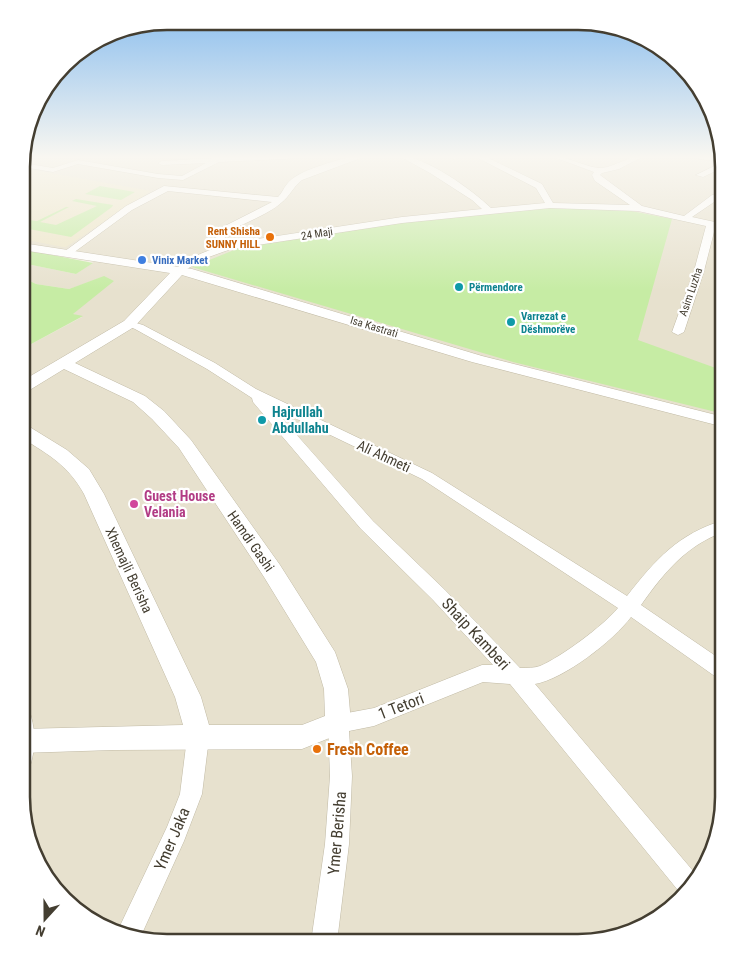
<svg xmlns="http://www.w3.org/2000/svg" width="745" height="964" viewBox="0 0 745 964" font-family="'Roboto Condensed',sans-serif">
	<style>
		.residential { fill: #e7e1ce }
		.education { fill: #ede6c8 }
		.green { fill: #c6eca4 }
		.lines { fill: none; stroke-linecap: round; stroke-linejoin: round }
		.minor-casing { stroke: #c1baa5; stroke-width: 1 }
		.tertiary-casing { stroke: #c1baa5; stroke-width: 1 }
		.minor { fill: #fff; fill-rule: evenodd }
		.tertiary { fill: #fff; fill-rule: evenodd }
		.food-dot { fill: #e8710a; stroke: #fff; stroke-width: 2 }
		.shop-dot { fill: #3f7fe0; stroke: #fff; stroke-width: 2 }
		.culture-dot { fill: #0f9aa8; stroke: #fff; stroke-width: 2 }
		.hotel-dot { fill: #d1479c; stroke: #fff; stroke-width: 2 }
		.labels { text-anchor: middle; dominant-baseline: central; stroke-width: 4.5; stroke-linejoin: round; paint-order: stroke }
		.far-food-label { font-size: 11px; font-weight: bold; fill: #c56008; stroke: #fff; text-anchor: end }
		.far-street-label { font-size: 11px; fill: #443e31; stroke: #fff }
		.far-shop-label { font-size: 11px; font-weight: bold; fill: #366cbe; stroke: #fff; text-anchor: start }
		.far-culture-label { font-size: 11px; font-weight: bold; fill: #0d838f; stroke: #fff; text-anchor: start }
		.culture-label { font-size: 14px; font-weight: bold; fill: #0d838f; stroke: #fff; text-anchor: start }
		.street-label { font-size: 14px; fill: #443e31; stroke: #fff }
		.hotel-label { font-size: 14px; font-weight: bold; fill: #b23c85; stroke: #fff; text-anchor: start }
		.near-street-label { font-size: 16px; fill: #443e31; stroke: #fff }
		.near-food-label { font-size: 16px; font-weight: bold; fill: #c56008; stroke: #fff; text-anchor: start }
		.rim { fill: none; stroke: #443e31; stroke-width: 2.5 }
	</style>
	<rect width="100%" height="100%" fill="#f2eee0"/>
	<path class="residential" d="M28,156H721L724,167L723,807L699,878L643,928L578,943L148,942L86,918L36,862L21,797L22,349L82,317L73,314L104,277L69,289L36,284L22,277V263L76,274L101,257L22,243L23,162Z"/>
	<path class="education" d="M22,168L151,191L66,247H63L22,239Z"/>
	<g class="green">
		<path d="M100,186L135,192L121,200L85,194Z"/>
		<path d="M76,199L113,205L112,207L71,237L29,229L22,233V219L37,221L66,207H69L40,222L56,225L97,206L72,201Z"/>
		<path d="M547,207L626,210L672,219L638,340L724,371V414L513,362L192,267L239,248L413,221Z"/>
		<path d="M22,249L93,263L76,274L22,263Z"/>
		<path d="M104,276L114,281L73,314L83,316L22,349V277L36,284L69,289Z"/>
	</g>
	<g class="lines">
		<g class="minor-casing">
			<g id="minor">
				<path d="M256,156H308L304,158L219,162L183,180L158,178L78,164L53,172L23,167V163L53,168L78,160L158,174L182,176L206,163L162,165L158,163L162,161Z"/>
				<path d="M353,156H366L302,180C293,187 290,196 281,203C269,214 240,225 225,233V244L402,217L482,209L472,200L430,173L399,156C426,156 472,190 491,208L545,203L536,188L474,156H484L542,184L553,203L630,205L595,181L592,175L594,172L551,156C568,156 589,169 602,168C617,166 628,156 644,156L619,169L602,173L600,175L642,206L684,216L712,195H724V200H717L692,217L724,224V230L715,228L704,271L684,332L678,335L672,332L694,271L706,226L638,211L550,208L402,223L231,249L206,258L180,273L176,272V268L200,254L215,248L217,230L272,202L168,191L132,210L69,256H63L61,254L126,206L164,186L278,197C282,193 283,189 287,184C297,170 336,161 353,156Z"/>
				<path d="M447,156H457L458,157L454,159Z"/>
				<path d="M723,162L724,167L703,177L696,175Z"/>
				<path d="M129,321L143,325L215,363L256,389L432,473L627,596C656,559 678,534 724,520V532C686,545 663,574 641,605L723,661V679L716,677L631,617C613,641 564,679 535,684L699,878L681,894L510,684L483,682L374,726L349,731L352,776L349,844L337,942H311L325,844L330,776L328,723L331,716L374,708L482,665H493L433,600L361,529L253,402L252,398L207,369L135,329L123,324L125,322ZM272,407L422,479L618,608C603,626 561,657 540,666C534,668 527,668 520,668L445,590L373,521Z"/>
				<path d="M21,706L28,708C36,726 36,751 29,769L21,772Z"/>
				<path d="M198,728L205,731L209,738L202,794L184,841L140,938L118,930L167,827L180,794L187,738L191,731Z"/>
			</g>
		</g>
		<g class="tertiary-casing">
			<g id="tertiary">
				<path d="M23,156H28L23,161Z"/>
				<path d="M695,156H721L723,162L699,159Z"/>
				<path d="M22,243L192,269L482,356L724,417V427L472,362L182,275L134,327L75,363L145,396L164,411L191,440L280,565L335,652L348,689L351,723L347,731L302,749L113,750L21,753V729L183,725L175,697L84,494C68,465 49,455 22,438V425L28,426L67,450L89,469L104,494L201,697L209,725H302L325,716L324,689L316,662L264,577L179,448L152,419L133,402L64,369L28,391L22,393V381L124,321L170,273L22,250Z"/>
			</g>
		</g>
		<use href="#minor" class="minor"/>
		<use href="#tertiary" class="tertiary"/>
	</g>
	<linearGradient id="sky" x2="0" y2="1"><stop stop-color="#87bcee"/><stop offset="0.54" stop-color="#f9f7f1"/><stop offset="1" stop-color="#f9f7f1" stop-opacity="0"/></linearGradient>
	<rect width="745" height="291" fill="url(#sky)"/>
	<g class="food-dot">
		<circle cx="270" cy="237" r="5"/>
		<circle cx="317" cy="749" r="5"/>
	</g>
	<circle class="shop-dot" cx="142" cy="260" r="5"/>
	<g class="culture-dot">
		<circle cx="459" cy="287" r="5"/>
		<circle cx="511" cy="322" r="5"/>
		<circle cx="262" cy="420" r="5"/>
	</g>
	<circle class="hotel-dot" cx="134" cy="504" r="5"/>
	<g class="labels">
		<g class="far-food-label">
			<text x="260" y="231">Rent Shisha<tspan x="260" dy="13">SUNNY HILL</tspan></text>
		</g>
		<g class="far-street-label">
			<text transform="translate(317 234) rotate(-9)">24 Maji</text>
			<text transform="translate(691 292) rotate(-71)">Asim Luzha</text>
			<text transform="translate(374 327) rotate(17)">Isa Kastrati</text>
		</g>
		<g class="far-shop-label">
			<text x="152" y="260">Vinix Market</text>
		</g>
		<g class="far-culture-label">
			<text x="469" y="287">Përmendore</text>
			<text x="521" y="316">Varrezat e<tspan x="521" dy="13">Dëshmorëve</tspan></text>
		</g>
		<g class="culture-label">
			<text x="272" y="412">Hajrullah<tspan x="272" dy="16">Abdullahu</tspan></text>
		</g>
		<g class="street-label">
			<text transform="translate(384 456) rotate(25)">Ali Ahmeti</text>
			<text transform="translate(251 541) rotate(55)">Hamdi Gashi</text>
			<text transform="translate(129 570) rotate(65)">Xhemajli Berisha</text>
		</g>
		<g class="hotel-label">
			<text x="144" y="496">Guest House<tspan x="144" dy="16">Velania</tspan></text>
		</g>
		<g class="near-street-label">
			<text transform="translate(476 634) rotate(47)">Shaip Kamberi</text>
			<text transform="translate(401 706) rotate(-21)">1 Tetori</text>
			<text transform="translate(337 833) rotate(-85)">Ymer Berisha</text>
			<text transform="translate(172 839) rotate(-67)">Ymer Jaka</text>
		</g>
		<g class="near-food-label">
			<text x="327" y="749">Fresh Coffee</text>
		</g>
	</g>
	<path d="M0 0H745V964H0ZM167 30H578A137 137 0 0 1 715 167V797A137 137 0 0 1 578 934H167A137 137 0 0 1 30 797V167A137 137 0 0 1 167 30Z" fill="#fff" fill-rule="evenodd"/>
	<path class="rim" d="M167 30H578A137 137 0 0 1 715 167V797A137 137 0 0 1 578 934H167A137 137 0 0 1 30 797V167A137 137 0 0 1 167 30Z"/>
	<g transform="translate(45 919) rotate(201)" stroke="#ffffff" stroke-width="4" paint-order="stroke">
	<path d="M0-4L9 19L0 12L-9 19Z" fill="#443e31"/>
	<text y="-8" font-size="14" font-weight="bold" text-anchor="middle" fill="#443e31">N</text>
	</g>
</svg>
